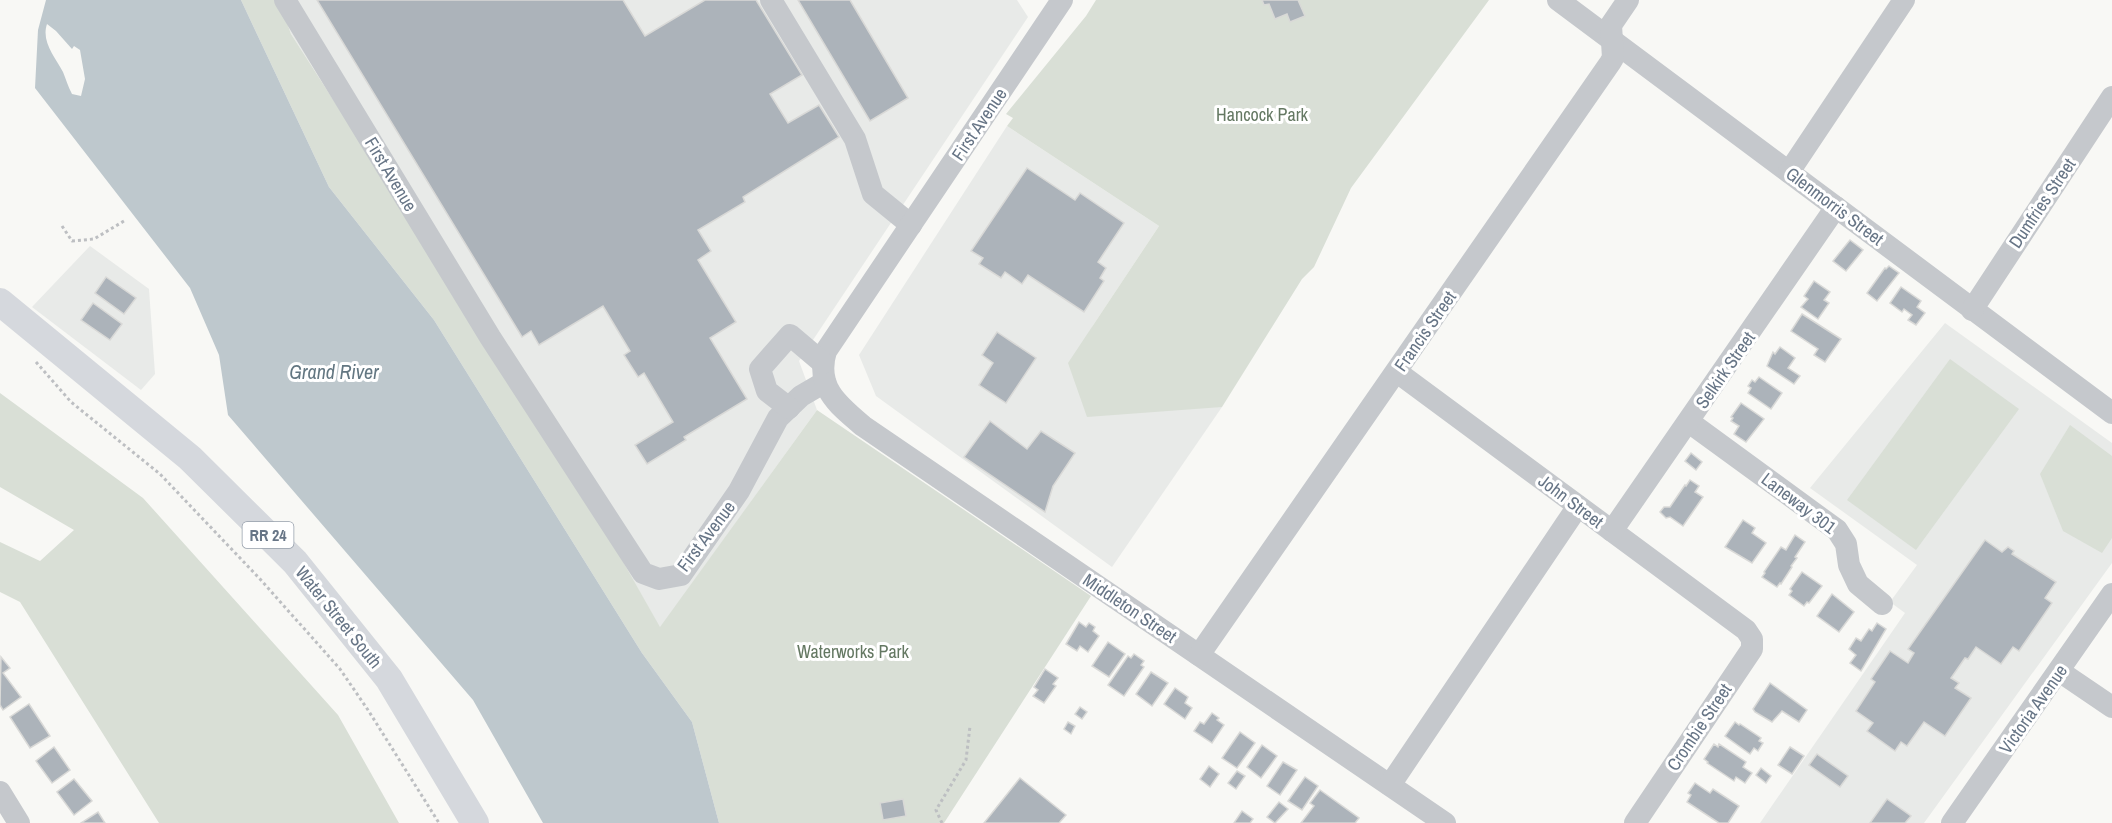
<svg xmlns="http://www.w3.org/2000/svg" width="2112" height="823" viewBox="0 0 2112 823" font-family="'Archivo Narrow',sans-serif">
	<style>
		.built { fill: #e8eae8 }
		.green { fill: #d9dfd6 }
		.water { fill: #bec8cd; fill-rule: evenodd }
		.building { fill: #acb3ba; stroke: #d9d9d7; stroke-width: 1.5 }
		.lines { fill: none; stroke-linecap: round; stroke-linejoin: round }
		.path { stroke: #bdbfc2; stroke-width: 3; stroke-dasharray: 3 3; stroke-linecap: butt }
		.minor { stroke: #c5c8cc; stroke-width: 22 }
		.major { stroke: #d5d8dd; stroke-width: 28 }
		.labels { text-anchor: middle; dominant-baseline: central; stroke-width: 6; stroke-linejoin: round; paint-order: stroke }
		.shield { fill: #fff; stroke: #959eaa; stroke-width: 1.5 }
		.shield-label { font-size: 16px; font-weight: bold; fill: #677586 }
		.park-label { font-size: 18px; fill: #647862; stroke: #fff }
		.street-label { font-size: 18px; fill: #677586; stroke: #fff }
		.water-label { font-size: 20px; font-style: italic; fill: #637782; stroke: #fff }
	</style>
	<rect width="100%" height="100%" fill="#f8f8f5"/>
	<g class="built">
		<path d="M279,0H1017L1028,17L799,361L817,410L660,628L574,475L291,34Z"/>
		<path d="M1007,126L1159,226L1092,327L1222,407L1112,567L876,396L859,355Z"/>
		<path d="M90,246L149,289L155,374L141,390L32,307Z"/>
		<path d="M1945,323L2112,443V563L1924,823H1760L1905,613L1890,602L1917,565L1810,488Z"/>
	</g>
	<g class="green">
		<path d="M241,0H279L291,34L574,475L660,627L817,410L1091,596L944,823H719L692,722L642,653L434,320L329,187Z"/>
		<path d="M1096,0H1489L1351,188L1314,267L1302,279L1222,407L1087,417L1068,363L1159,226L1007,126L1013,118L1006,114L1086,16Z"/>
		<path d="M1950,359L2019,409L1916,550L1847,500Z"/>
		<path d="M0,393L143,498L338,715L399,823H159L20,602L0,592V542L40,561L74,530L0,487Z"/>
		<path d="M2070,425L2112,456V538L2102,553L2063,531L2040,474Z"/>
	</g>
	<path class="water" d="M46,0H241L329,187L434,320L642,653L692,722L719,823H543L473,700L228,415L219,355L190,288L35,88L38,30ZM47,24L56,31L72,49L74,46L80,50L85,79L81,96L72,94C68,87 66,79 63,72C55,57 41,42 47,24Z"/>
	<g class="building">
		<path d="M317,0H623L645,36L705,0H756L802,75L770,94L788,123L819,105L839,137L743,197L745,202L698,230L711,251L698,260L736,322L710,338L747,399L684,437L686,440L647,464L635,445L673,422L644,373L638,377L624,355L630,351L603,306L539,345L531,331L522,337Z"/>
		<path d="M798,0H850L908,98L870,121Z"/>
		<path d="M1262,0H1298L1305,16L1290,22L1287,14L1275,19L1269,4L1264,5Z"/>
		<path d="M1027,168L1075,200L1080,193L1124,223L1098,262L1106,268L1100,278L1104,281L1084,312L1028,275L1022,284L1005,272L1001,278L979,264L983,258L971,251Z"/>
		<path d="M1850,240L1863,250L1846,271L1833,261Z"/>
		<path d="M1889,266L1899,273L1877,301L1867,293L1885,268L1886,269Z"/>
		<path d="M106,277L136,298L124,314L95,293Z"/>
		<path d="M1814,281L1830,292L1824,300L1829,303L1818,319L1801,307L1808,299L1804,296Z"/>
		<path d="M1901,287L1921,301L1917,307L1925,313L1916,325L1908,320L1912,315L1904,309L1902,312L1890,303Z"/>
		<path d="M93,303L122,324L110,340L81,320Z"/>
		<path d="M1802,314L1841,339L1825,362L1814,355L1818,349L1791,331Z"/>
		<path d="M997,332L1036,358L1006,403L979,385L993,363L982,355Z"/>
		<path d="M1780,347L1795,358L1788,368L1800,376L1794,384L1767,366L1773,352L1775,354Z"/>
		<path d="M1759,377L1782,393L1771,409L1748,393L1751,388L1748,386L1752,380L1755,382Z"/>
		<path d="M1741,403L1764,419L1746,442L1734,434L1739,426L1731,421L1733,418L1731,417Z"/>
		<path d="M990,421L1027,449L1041,431L1075,453L1053,486L1045,512L964,457Z"/>
		<path d="M1691,453L1702,462L1696,470L1685,461Z"/>
		<path d="M1690,480L1699,486L1695,492L1703,497L1683,526L1670,517L1666,518L1660,512L1664,507H1670L1685,485L1686,486Z"/>
		<path d="M1743,520L1755,528L1752,533L1766,543L1752,563L1725,547Z"/>
		<path d="M1795,535L1805,542L1795,557L1797,558L1791,566L1792,567L1781,584L1780,583L1777,587L1762,577L1765,573L1764,572L1781,547L1786,550Z"/>
		<path d="M1985,540L2002,552L2008,547L2014,551L2012,554L2056,582L2045,598L2052,603L2019,651L2013,647L2001,664L1976,647L1968,659L1965,658L1951,678L1959,683L1955,688L1971,698L1945,736L1924,722L1907,746L1901,742L1895,751L1867,731L1873,723L1856,711L1875,682L1871,679L1890,651L1908,663L1914,653L1908,649Z"/>
		<path d="M1802,572L1822,586L1809,603L1807,602L1804,606L1789,595L1792,591L1790,589Z"/>
		<path d="M1832,594L1854,612L1839,632L1817,616Z"/>
		<path d="M1079,622L1086,627L1089,623L1095,627L1093,631L1099,636L1088,652L1080,646L1077,651L1066,644Z"/>
		<path d="M1877,623L1886,629L1861,671L1850,663L1856,655L1849,649L1856,638L1861,641L1869,629L1872,631Z"/>
		<path d="M1108,642L1125,654L1109,677L1092,666Z"/>
		<path d="M1134,654L1144,661L1141,665L1144,667L1124,696L1108,685L1128,656L1131,658Z"/>
		<path d="M1,657L10,668L3,673L21,697L3,710L0,705Z"/>
		<path d="M1045,669L1058,678L1053,684L1056,686L1044,703L1033,696L1038,690L1034,687Z"/>
		<path d="M1151,672L1168,683L1152,706L1136,694Z"/>
		<path d="M1770,683L1807,710L1799,722L1782,711L1772,722L1755,712L1753,709Z"/>
		<path d="M1175,688L1188,697L1185,703L1192,708L1185,719L1164,704Z"/>
		<path d="M29,704L50,736L30,748L10,717Z"/>
		<path d="M1080,707L1087,712L1082,719L1075,714Z"/>
		<path d="M1212,713L1219,718L1217,720L1224,725L1212,743L1194,731L1200,722L1204,724Z"/>
		<path d="M1068,722L1075,726L1071,734L1064,729Z"/>
		<path d="M1735,722L1739,725L1740,724L1761,738L1759,741L1763,743L1758,751L1754,748L1750,754L1725,736Z"/>
		<path d="M1240,732L1255,743L1237,768L1222,758Z"/>
		<path d="M1714,744L1718,747L1719,744L1746,762L1743,767L1752,773L1745,783L1736,777L1734,781L1707,763L1708,762L1704,759Z"/>
		<path d="M1262,745L1277,756L1261,778L1247,767Z"/>
		<path d="M54,747L70,770L52,783L36,761Z"/>
		<path d="M1790,747L1804,756L1792,774L1778,765Z"/>
		<path d="M1817,754L1848,776L1840,787L1809,765Z"/>
		<path d="M1283,762L1297,770L1280,795L1267,786Z"/>
		<path d="M1209,766L1219,774L1210,787L1200,779Z"/>
		<path d="M1761,768L1771,776L1766,783L1756,775Z"/>
		<path d="M1237,771L1245,776L1236,789L1228,783Z"/>
		<path d="M1305,777L1318,786L1302,810L1288,801Z"/>
		<path d="M1020,778L1066,815L1059,823H984Z"/>
		<path d="M74,779L92,801L74,815L57,792Z"/>
		<path d="M1695,783L1710,793L1713,789L1739,806L1728,823H1719L1687,802L1691,795L1688,793Z"/>
		<path d="M1320,790L1359,818L1355,823H1301L1314,806L1310,803Z"/>
		<path d="M903,799L906,816L883,820L880,803Z"/>
		<path d="M1887,799L1911,816L1905,823H1870Z"/>
		<path d="M1279,802L1288,809L1275,823L1267,817Z"/>
		<path d="M1242,811L1253,819L1250,823H1234Z"/>
		<path d="M98,812L105,823H81Z"/>
	</g>
	<g class="lines">
		<g class="path">
			<path d="M62,226L72,241L94,239L124,221"/>
			<path d="M36,362L71,402L160,474L260,579L340,669L368,710L439,823"/>
			<path d="M942,823L936,810L966,760L970,726"/>
		</g>
		<g class="minor">
			<path d="M285,0L490,337L643,573L659,579L681,575L739,491L778,418L801,396L825,382"/>
			<path d="M771,0L855,139L873,194L911,225"/>
			<path d="M1062,0L826,351C815,387 838,405 863,426L1445,823"/>
			<path d="M1558,0L2112,413"/>
			<path d="M1789,172L1904,0"/>
			<path d="M1972,310L2112,97"/>
			<path d="M1397,372L1746,630L1752,639V649L1635,823"/>
			<path d="M789,408L767,391L760,369L790,335L823,363"/>
			<path d="M1689,422L1837,530L1846,544L1849,565L1858,584L1882,604"/>
			<path d="M1612,531L1836,207"/>
			<path d="M1199,655L1610,63L1613,58L1611,25L1628,0"/>
			<path d="M2059,671L2112,707"/>
			<path d="M1390,785L1578,506"/>
			<path d="M0,792L19,823"/>
			<path d="M1952,823L2112,594"/>
		</g>
		<path class="major" d="M0,302L190,458L295,562L389,679L475,823"/>
	</g>
	<g class="labels">
		<rect class="shield" x="242.5" y="522" width="51" height="26" rx="4.5"/>
		<g class="shield-label">
			<text x="268" y="535">RR 24</text>
		</g>
		<g class="park-label">
			<text x="1262" y="114">Hancock Park</text>
			<text x="853" y="651">Waterworks Park</text>
		</g>
		<g class="street-label">
			<text transform="translate(979 124) rotate(-56)">First Avenue</text>
			<text transform="translate(391 174) rotate(59)">First Avenue</text>
			<text transform="translate(2042 203) rotate(-56)">Dumfries Street</text>
			<text transform="translate(1835 206) rotate(37)">Glenmorris Street</text>
			<text transform="translate(1425 331) rotate(-55)">Francis Street</text>
			<text transform="translate(1725 370) rotate(-55)">Selkirk Street</text>
			<text transform="translate(1571 501) rotate(37)">John Street</text>
			<text transform="translate(1799 503) rotate(37)">Laneway 301</text>
			<text transform="translate(706 536) rotate(-53)">First Avenue</text>
			<text transform="translate(1130 608) rotate(34)">Middleton Street</text>
			<text transform="translate(339 617) rotate(51)">Water Street South</text>
			<text transform="translate(2033 709) rotate(-55)">Victoria Avenue</text>
			<text transform="translate(1699 727) rotate(-56)">Crombie Street</text>
		</g>
		<g class="water-label">
			<text x="334" y="371">Grand River</text>
		</g>
	</g>
</svg>
